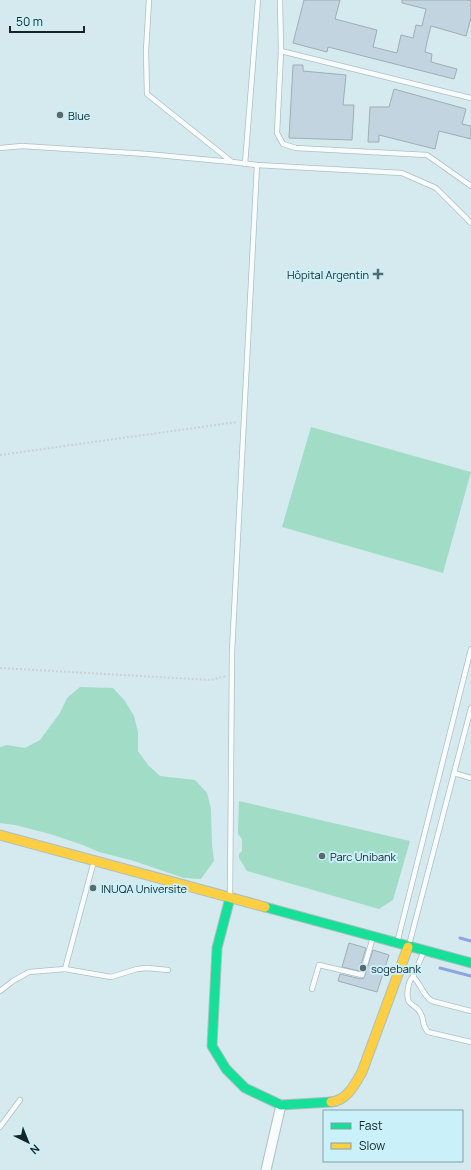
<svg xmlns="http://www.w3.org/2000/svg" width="471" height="1170" viewBox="0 0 471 1170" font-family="Manrope,sans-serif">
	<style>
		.green { fill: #a0dcc6 }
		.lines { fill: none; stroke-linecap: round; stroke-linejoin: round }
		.stream { stroke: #8ea3e0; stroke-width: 3 }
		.building { fill: #c2d4df; stroke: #9faeb4 }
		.lane-casing { stroke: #aebfc3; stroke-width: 6 }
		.street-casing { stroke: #aebfc3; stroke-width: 11 }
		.fast-casing { stroke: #aebfc3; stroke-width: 11 }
		.slow-casing { stroke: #aebfc3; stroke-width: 11 }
		.path { stroke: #cbd1d3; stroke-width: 2; stroke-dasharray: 2 2; stroke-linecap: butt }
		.lane { stroke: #f9fcfd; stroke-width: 4.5 }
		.street { stroke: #f9fcfd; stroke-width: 9 }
		.fast { stroke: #16e098; stroke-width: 9 }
		.slow { stroke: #ffcf43; stroke-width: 9 }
		.poi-dot { fill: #596a6e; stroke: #caf0fa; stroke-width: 1.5 }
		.labels { text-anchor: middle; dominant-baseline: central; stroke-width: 4; stroke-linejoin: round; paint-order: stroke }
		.poi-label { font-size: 11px; fill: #162528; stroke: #caf0fa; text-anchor: start }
	</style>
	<rect width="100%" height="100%" fill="#d5eaef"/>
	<g class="green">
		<path d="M311,427L471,472L443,573L282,527Z"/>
		<path d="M80,687L113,688L125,701L134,716L138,732V751L148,765L160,776L195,780L207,793L211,809L212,845L214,861L201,879L184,878L134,861L99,852L83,845L50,834L15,825L0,823V747L7,745L25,748L40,740L60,713L67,698Z"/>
		<path d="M239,801L410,841L393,900L379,909L247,871L239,858V854L242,851V839L238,834V829Z"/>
	</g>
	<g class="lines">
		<g class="stream">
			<path d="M460,938L471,941"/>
			<path d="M440,968L471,976"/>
		</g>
	</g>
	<g class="building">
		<path d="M304,0H340L335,19L377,30L373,47L397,53L401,35L413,38L416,25L422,26L426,9L402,3V0H467L471,1V18L466,36L431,26L427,42L425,52L432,54L431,62L457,69L454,79L328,47L327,52L293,43Z"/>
		<path d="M293,65H303V71L346,75L343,105H354L352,140L289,138Z"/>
		<path d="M394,89L466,109L462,124L471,126V139L439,131L435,149L379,135V142H368L370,107H389Z"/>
		<path d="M349,943L366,948L359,971L342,967Z"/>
		<path d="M373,950L389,955L377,992L338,981L340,974L361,979L364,978Z"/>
	</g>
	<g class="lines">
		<g class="lane-casing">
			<g id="lane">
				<path d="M149,0L146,51L147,94L232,162L257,165L402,173L436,188L471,223"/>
				<path d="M280,0L281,51L277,133L283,144L296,148L427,155L471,186"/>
				<path d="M281,51L471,98"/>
				<path d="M0,148L22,146L147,154L232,162"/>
				<path d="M245,164L258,0"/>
				<path d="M454,773L471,778"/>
				<path d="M94,861L65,969L111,977L137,969L147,968L168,970"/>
				<path d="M230,897L232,652L257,165"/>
				<path d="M397,943L471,649"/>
				<path d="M409,945L471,708"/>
				<path d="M424,951L413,977C409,980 409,984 408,988C405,1009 415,1001 421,1014C425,1022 421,1024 428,1032L471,1042"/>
				<path d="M413,977C421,983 422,995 432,1001L471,1011"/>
				<path d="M312,989L319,965L362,975L373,937"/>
				<path d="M0,991L13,981L29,972L65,969"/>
				<path d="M0,1127L20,1100"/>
			</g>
		</g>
		<g class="street-casing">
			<path id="street" d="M266,1170L281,1105"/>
		</g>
		<g class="fast-casing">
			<g id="fast">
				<path d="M230,898L217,948L212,1046L226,1069L245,1088L281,1105L331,1102"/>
				<path d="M265,907L471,963"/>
			</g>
		</g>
		<g class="slow-casing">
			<g id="slow">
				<path d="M0,835L265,907"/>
				<path d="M331,1102C347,1101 355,1084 362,1072L408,947"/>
			</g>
		</g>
		<g class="path">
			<path d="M0,455L237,422"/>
			<path d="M0,668L211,680L226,676"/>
		</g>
		<use href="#lane" class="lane"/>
		<use href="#street" class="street"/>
		<use href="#fast" class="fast"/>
		<use href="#slow" class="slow"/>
	</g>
	<g class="poi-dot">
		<circle cx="60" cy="115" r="4"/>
		<path d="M376 268h4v4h4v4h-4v4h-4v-4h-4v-4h4z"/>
		<circle cx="322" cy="856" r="4"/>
		<circle cx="93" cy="888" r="4"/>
		<circle cx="363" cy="968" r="4"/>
	</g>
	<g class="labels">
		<g class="poi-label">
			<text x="68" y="115">Blue</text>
			<text x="369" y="274" text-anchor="end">Hôpital Argentin</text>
			<text x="330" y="856">Parc Unibank</text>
			<text x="101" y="888">INUQA Universite</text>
			<text x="371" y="968">sogebank</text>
		</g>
	</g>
	<rect x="323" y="1110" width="140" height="52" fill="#caf0fa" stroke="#829fa6"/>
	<rect x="331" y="1123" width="20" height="6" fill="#16e098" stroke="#829fa6"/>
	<text x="359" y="1130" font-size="12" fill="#162528">Fast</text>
	<rect x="331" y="1143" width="20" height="6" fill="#ffcf43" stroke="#829fa6"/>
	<text x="359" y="1150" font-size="12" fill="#162528">Slow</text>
	<g transform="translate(28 1142) rotate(137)" stroke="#caf0fa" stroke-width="3" paint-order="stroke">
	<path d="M0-3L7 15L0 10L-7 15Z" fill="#162528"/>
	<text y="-6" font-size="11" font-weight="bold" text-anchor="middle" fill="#162528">N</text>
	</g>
	<path d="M10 26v6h74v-6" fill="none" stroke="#162528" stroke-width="2"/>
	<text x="16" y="26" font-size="12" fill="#162528" stroke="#caf0fa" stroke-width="3" paint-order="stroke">50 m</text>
</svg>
